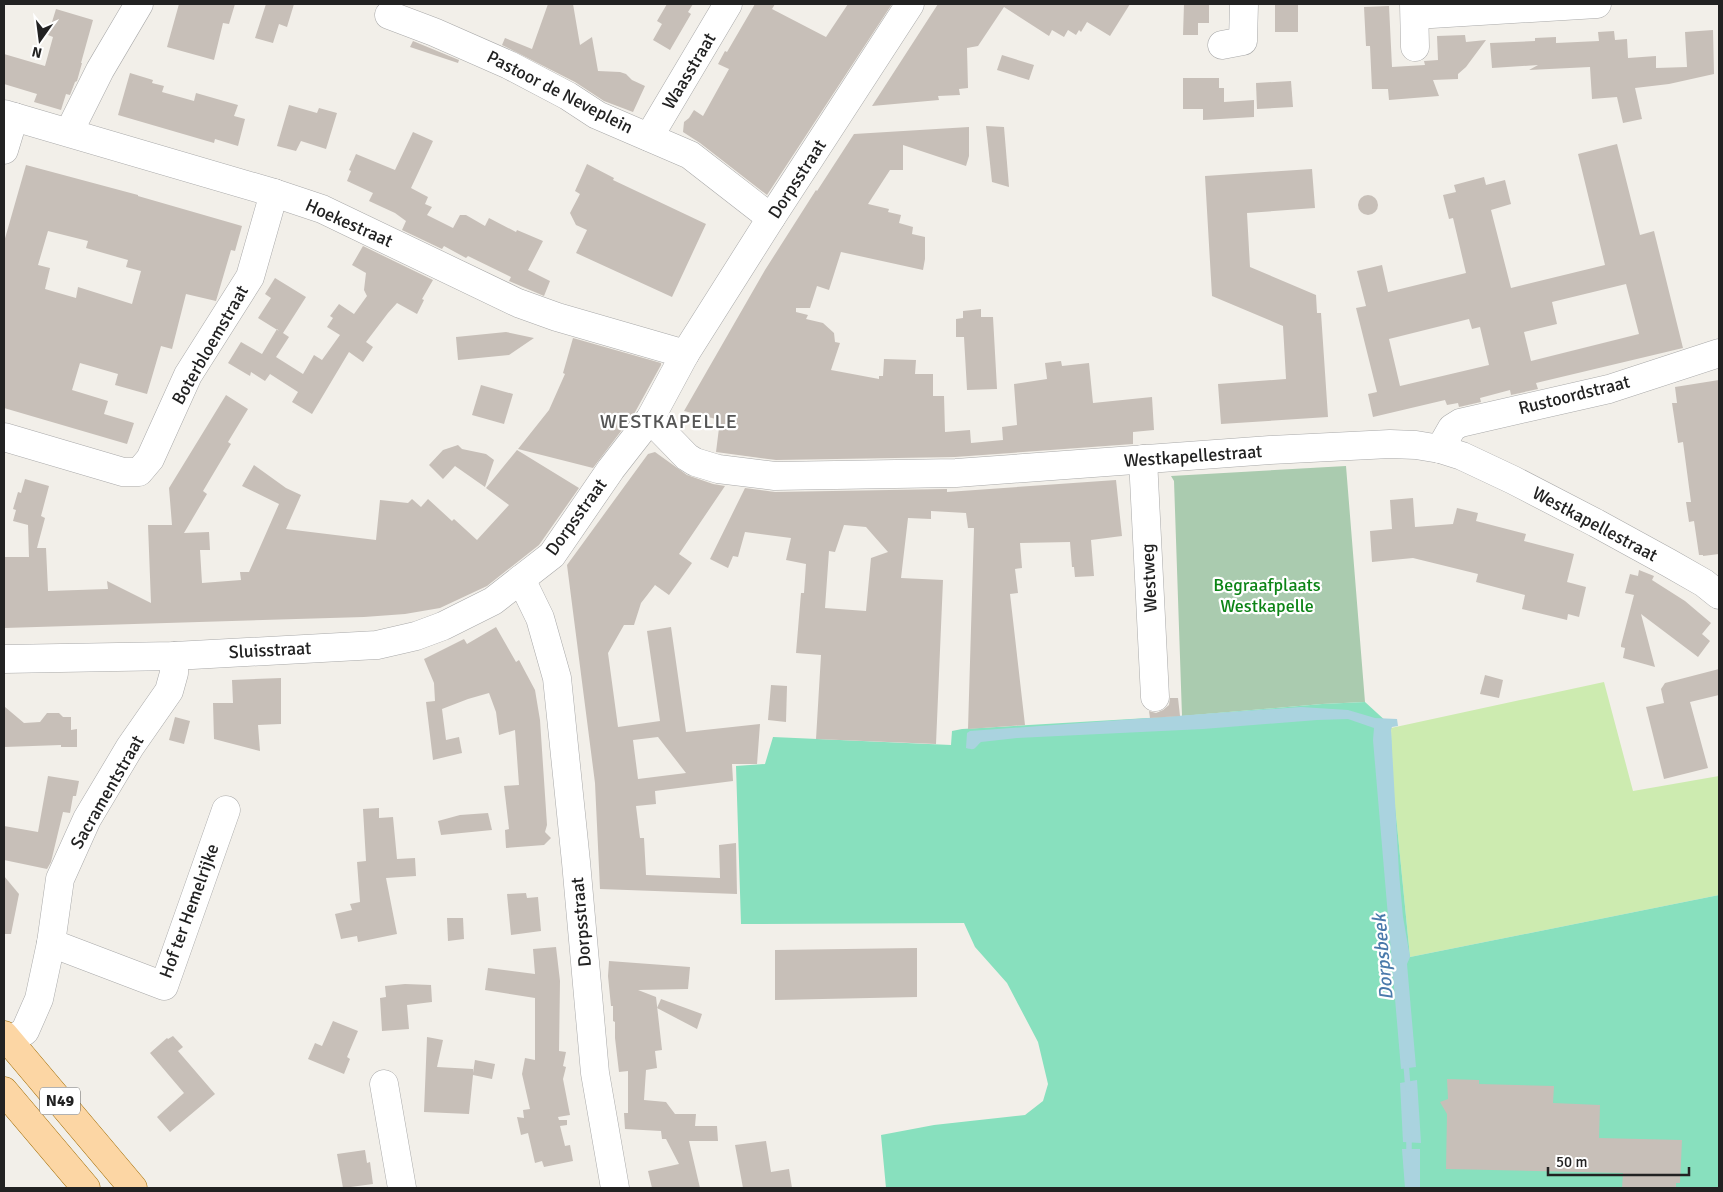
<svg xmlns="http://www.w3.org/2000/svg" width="1723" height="1192" viewBox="0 0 1723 1192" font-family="Signika,sans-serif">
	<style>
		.grass { fill: #cdebb0 }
		.cemetery { fill: #aacbaf }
		.pitch { fill: #88e0be }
		.water { fill: #aad3df }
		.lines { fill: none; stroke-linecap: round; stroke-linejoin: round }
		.stream { stroke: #aad3df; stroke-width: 5.5 }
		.building { fill: #c7bfb8; fill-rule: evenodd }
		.minor-casing { stroke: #a9a9a9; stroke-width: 29 }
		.major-casing { stroke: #a06b00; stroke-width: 29 }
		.minor { stroke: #fff; stroke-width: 28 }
		.major { stroke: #fcd6a4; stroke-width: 28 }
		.labels { text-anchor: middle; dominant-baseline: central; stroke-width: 4.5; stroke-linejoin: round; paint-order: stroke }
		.shield { fill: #fff; stroke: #646464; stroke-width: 1 }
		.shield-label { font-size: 16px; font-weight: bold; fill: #222 }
		.street-label { font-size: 18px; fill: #222; stroke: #fff }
		.park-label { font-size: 18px; fill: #0c8416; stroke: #fff }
		.water-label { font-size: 19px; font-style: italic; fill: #4a7aab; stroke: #fff }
		.quarter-label { font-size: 20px; letter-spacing: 1px; fill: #555; stroke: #fff }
	</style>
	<rect width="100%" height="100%" fill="#f2efe9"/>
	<path class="grass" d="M1604,682L1633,791L1719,776V895L1410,957L1393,785L1391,728Z"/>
	<path class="cemetery" d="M1346,466L1365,702L1322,704L1182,716L1174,481L1171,476Z"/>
	<path class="pitch" d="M1365,702L1388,723L1391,730L1393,785L1410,957L1719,895V1188H886L881,1135L934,1125L1025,1115L1043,1101L1048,1084L1038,1042L1007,983L975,947L964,923L741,924L736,766L765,764L773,737L951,745L952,731L962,729L1182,716L1322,704Z"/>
	<g class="water">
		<path d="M1301,707L1348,710L1375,718L1397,719L1398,726L1392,727L1391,730L1399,873L1403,917L1410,957L1407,964L1416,1067L1401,1069L1373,740L1374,728L1348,719L1317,720L1203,729L1017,738L981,742C974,748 976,751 966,748L967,733L970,731Z"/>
		<path d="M1417,1080L1421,1143L1403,1142L1400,1083Z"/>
		<path d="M1402,1149H1420V1188H1405Z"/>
	</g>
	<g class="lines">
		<g class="stream">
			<path d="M1406,1063L1408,1089"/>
			<path d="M1409,1135V1156"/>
		</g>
	</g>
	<g class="building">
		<path d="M179,4H235L229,24L223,23L214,60L167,47Z"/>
		<path d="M266,4H294L287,27L279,24L273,43L255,38Z"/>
		<path d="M548,4H573L580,45L592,37L598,71L620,72L626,74L632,80L645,86L633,112L604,101L575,82L502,45L505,38L532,49Z"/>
		<path d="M667,4H693L688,12L691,14L670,50L653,40L662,24L657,21Z"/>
		<path d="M755,4H775L772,9L826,37L848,4H892L767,195L700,143L683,132L684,122L689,118L694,110L703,116L729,69L718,64L725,51L727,52Z"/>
		<path d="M938,4H1130L1110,36L1087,22L1081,32L1079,30L1076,35L1068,30L1064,37L1052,30L1049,36L1004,7L978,46L967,48L968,88L959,89L960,95L938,96L939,100L872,106Z"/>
		<path d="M1184,4H1209V23H1198V35H1183Z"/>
		<rect x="1275" y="4" width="23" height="28"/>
		<path d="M1389,6L1392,67L1425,65L1424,61L1438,60L1437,36L1465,35L1466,42L1486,40L1466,67L1458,74V79L1433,80L1439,96L1389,100L1388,89H1372L1370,46H1366L1364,7Z"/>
		<path d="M56,9L93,20L81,63H82L77,81L75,82L70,95L66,94L61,110L34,102L37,94L4,84V54L45,66L53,37L48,35Z"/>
		<path d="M1713,30L1714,74L1669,84L1635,88L1642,119L1623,123L1617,97L1592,99L1590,67L1529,70L1538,65L1492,68L1490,43L1535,41V38L1556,37V43L1599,41L1598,32L1614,31L1615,40L1627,39L1628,58L1656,56V68L1687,67L1685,32Z"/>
		<path d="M413,41L459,60L458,63L410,47Z"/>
		<path d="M1002,55L1034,65L1029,80L997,70Z"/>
		<path d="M130,73L153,80L152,83L164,86L162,92L194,101L196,93L238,105L234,116L245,119L238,146L215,139L214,143L118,115Z"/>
		<path d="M1183,78H1219V88H1224V102L1254,100V117L1203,120V109H1183Z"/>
		<path d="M1291,81L1293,107L1257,109L1256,83Z"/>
		<path d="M289,105L317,113L319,108L337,113L326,149L301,141L296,151L277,146Z"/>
		<path d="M986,126L1004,127L1009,187L992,182Z"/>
		<path d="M969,127V156L966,166L903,145V170H890L868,204L889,209L888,212L901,215L899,223L913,227L912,234L925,237V259L923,270L841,252L829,290L817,286L810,308H796V312L808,315L806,319L823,323L834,333L835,342L840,343L831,370L879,379V376H883L884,359L916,360L915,374H933V396H944L945,432L970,430L971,443L1003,440L1002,427L1017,425L1014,384L1047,379L1045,363L1061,361L1062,366L1089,363L1093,403L1152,397L1154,430L1133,432V444L955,457L776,460L716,452L720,420L684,411L765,270L816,190L817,191L854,134Z"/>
		<path d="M413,132L433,141L411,188L428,197L425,204L432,207L427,215L453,228L460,215H466L485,226L489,218L516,232L517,230L543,241L528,270L550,281L544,296L509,281L511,277L468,256L466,258L444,246L442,249L402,230L406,221L395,213L369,201L373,193L347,181L351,171L349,170L356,154L395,170Z"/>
		<path d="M1617,144L1640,235L1654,231L1683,348L1536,383L1538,389L1511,395L1510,390L1480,398L1481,402L1459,407L1458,403L1447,405L1445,400L1373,417L1368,394L1377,392L1356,308L1366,306L1357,271L1382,265L1388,292L1466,273L1453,218L1449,219L1443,195L1456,192L1454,185L1484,177L1486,185L1505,180L1511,204L1491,210L1511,288L1605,265L1578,154ZM1626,284L1639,334L1531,361L1524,332L1557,324L1552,302ZM1469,319L1472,329L1480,327L1489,365L1400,386L1389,339Z"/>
		<path d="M587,164L614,178L613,180L706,224L672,297L576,253L587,230L576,225L570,213L580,194L575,191Z"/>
		<path d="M26,165L138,195V196L242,226L235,251L231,250L216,301L186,294L172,349L161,346L147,394L115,385L118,374L80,363L72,390L108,401L104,414L134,423L127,444L4,408V242ZM48,231L88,241L86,248L128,260L126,267L141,271L132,304L78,287L76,298L45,289L50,268L38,265Z"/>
		<path d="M1312,169L1315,208L1247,213L1250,267L1316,295L1317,313H1321L1328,417L1221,424L1218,384L1286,379L1283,326L1212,296L1205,176Z"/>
		<circle cx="1368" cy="205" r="10"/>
		<path d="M363,246L433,280L422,299L424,300L417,314L397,303L388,313L366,342L373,347L363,362L349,352L312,414L292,402L298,392L270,374L265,381L251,372L250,376L228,363L241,342L262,354L277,329L279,331L258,318L271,298L265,294L275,278L306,297L283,333L289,337L276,357L303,374L314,355L322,360L340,335L327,327L333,318L330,316L339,304L354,314L367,296L364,290L366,273L352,265Z"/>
		<path d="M981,309V317H993L997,389L967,390L964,337H956V319L963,318V311Z"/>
		<path d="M506,332L534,338L509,355L458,360L456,337Z"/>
		<path d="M573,338L661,363V365L634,414L593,468L518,449L549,410L565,374L563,373Z"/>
		<path d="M1719,380V554L1703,556V555H1699L1694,521L1689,522L1686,502H1691L1683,442L1678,443L1672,403H1677L1675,387Z"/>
		<path d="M481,385L513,394L504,424L472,415Z"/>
		<path d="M226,395L248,409L228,442L231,444L203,491L207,494L184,533L209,532L210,550H200L202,583L241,580L240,572H249L279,504L242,486L254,465L286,488L301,495L286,529L376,540L380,500L408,503L412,499L421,507L428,499L452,521L454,519L477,540L509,505L486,488L517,450L579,488L539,545L487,586L440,608L405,614L364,617L4,628V557H29L28,525L13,521L16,510L13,509L18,492L21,493L25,479L49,486L41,516L45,518L37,548H46L48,591L108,589L107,581L151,603L148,525H172L169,488Z"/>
		<path d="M458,445L462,449L486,454L494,460L485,487L455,466L443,479L429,465L443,450Z"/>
		<path d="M655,452L687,475L713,484L725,486L679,554L692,563L669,595L655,585L641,603L634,625H624L608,653L618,727L660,721L647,631L671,627L686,732L760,724L757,764H732L733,781L655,791L656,804L636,806L640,838H644L646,875L720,878L719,845L736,843L737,894L600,889L595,783L567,565L648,454ZM658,737L686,773L638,779L633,740Z"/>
		<path d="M1116,480L1122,536L1091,540L1094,576L1075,577L1074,567H1072L1070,542L1020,543L1022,568L1015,569L1018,593L1010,594L1025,725L968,729L974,528H968L966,513L931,511V519L908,518L901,578L943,580L936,744L816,739L821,655L796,653L801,593H804L806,564L786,560L791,538L745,532L738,557L733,556L728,568L710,559L745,488L775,492L947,489V492ZM844,525L866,527L888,552L871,558L866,611L825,608L829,551L835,552Z"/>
		<path d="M1413,498L1415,527L1453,524L1457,508L1478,513L1476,521L1526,534L1524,541L1574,554L1567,582L1586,587L1579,617L1568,614L1567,620L1522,609L1525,595L1476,582L1478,574L1413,558L1372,562L1370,531L1392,529L1390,500Z"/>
		<path d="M1639,570L1654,576L1652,580L1685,601L1711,623L1702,634L1710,641L1698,657L1641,614L1655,667L1623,658L1625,648L1621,647V645L1634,595L1625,593L1630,574L1638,576Z"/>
		<path d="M496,627L516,662L519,660L535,690L540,720L547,825L545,832L551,838L544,845L506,848L505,830L509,829L504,786L519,785L515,730L499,735L496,712L489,693L468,699L442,709L446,740L459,737L462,753L433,760L426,702L435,701L434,683L424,659L464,639L467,644Z"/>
		<path d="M1719,669V695L1690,702L1708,768L1664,779L1646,707L1664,703L1661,689L1665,683Z"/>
		<path d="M1485,675L1503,680L1499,698L1480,694Z"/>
		<path d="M281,678V724L258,725L260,751L214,739L213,703H233L232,680Z"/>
		<path d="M771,685L787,686L786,722L768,720Z"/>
		<path d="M1170,698H1178L1180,716L1150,718L1149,711L1156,713L1163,710L1169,705Z"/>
		<path d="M5,707L24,723L40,722L47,713H59L63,717H71V730L77,729V747H61V745L4,747Z"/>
		<path d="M175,717L190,721L184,744L169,740Z"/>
		<path d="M48,776L79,781L76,796H73L70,813L63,812L51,862L47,869L4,860V826L38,832Z"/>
		<path d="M379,808V818L393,817L397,859L415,858L416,876L386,878L397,934L358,942L357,936L341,939L335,914L352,910L350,904L360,902L357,862L366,861L363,809Z"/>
		<path d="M488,813L492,830L441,835L438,821L460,815Z"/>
		<path d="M4,876L19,894L11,934H4Z"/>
		<path d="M526,893L527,898L538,897L541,931L511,935L507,894Z"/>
		<path d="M447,918H463L464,939L448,941Z"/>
		<path d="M556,947L560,981L559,1051L566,1052L563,1066L566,1067L563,1079L570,1115L558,1117L559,1120H567V1125L560,1126L565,1146L570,1145L573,1161L544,1167L542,1161L535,1163L528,1133L521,1135L517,1117L524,1118L523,1110L530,1109L522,1074L525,1058L535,1060V998L485,990L488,968L535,974L533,949Z"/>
		<path d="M917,948V997L775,1000V950Z"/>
		<path d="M609,961L690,967L688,989L638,990L656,997L662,1050L655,1051L657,1068L646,1070L644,1100L666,1102L675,1114H696L695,1126H717L718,1141H689L700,1188H652L648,1171L679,1164L666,1139H662L661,1131L625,1129L624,1113H628V1071L619,1072L615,1038V1022L613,1021V1006H611L608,976Z"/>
		<path d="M405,984L431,985L432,1002L407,1005L409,1029L382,1031L380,998L386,997L385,986Z"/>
		<path d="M661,999L702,1014L697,1029L657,1008Z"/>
		<path d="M333,1021L358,1031L347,1057L350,1059L344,1074L308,1059L315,1043L322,1046Z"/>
		<path d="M173,1036L183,1047L178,1051L215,1094L170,1132L157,1117L184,1093L150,1053L167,1038L168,1039Z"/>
		<path d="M427,1037L443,1040L437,1067L473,1069V1073L475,1060L495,1064L492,1079L473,1075L469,1114L424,1112Z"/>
		<path d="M1447,1079L1479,1080V1084L1554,1086L1553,1103L1600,1105L1599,1138L1682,1140L1680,1183H1676V1188H1622L1623,1173L1446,1169L1447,1114L1440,1102L1448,1099Z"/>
		<path d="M766,1141L771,1172L789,1169L792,1188H743L735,1145Z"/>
		<path d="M365,1150L367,1163L370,1162L373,1184L343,1188L337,1154Z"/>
	</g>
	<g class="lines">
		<g class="minor-casing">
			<g id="minor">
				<path d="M1414,4L1415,47"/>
				<path d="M389,15L434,32L509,65L568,96L597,115L690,155L771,218"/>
				<path d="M1415,15L1597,4"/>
				<path d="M1222,45L1243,41L1244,4"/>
				<path d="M4,114L274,193L322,209L518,303L557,317L685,354"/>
				<path d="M69,132L100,70L139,4"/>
				<path d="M649,137L728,4"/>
				<path d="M4,150L14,117"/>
				<path d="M650,419L687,457L695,462L718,469L775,476L956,473L1270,450L1390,444L1416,445L1440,449L1462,456L1513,480L1596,523L1669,563L1704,583L1719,595"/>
				<path d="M4,437L123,472H139L150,459L188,375L250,277L274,193"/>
				<path d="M1440,449L1452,428L1460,423L1609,389L1719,353"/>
				<path d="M1143,459L1155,697"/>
				<path d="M521,579L540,618L557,678L576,862L595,1073L615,1188"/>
				<path d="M4,659L174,656L377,645L416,636L443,626L493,601L552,555L611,469L650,419L685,354L771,218L910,4"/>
				<path d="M51,943L164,986L226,810"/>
				<path d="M9,1042L25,1031L39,999L51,943L60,879L87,819L130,747L169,691L174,673V656"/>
				<path d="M384,1084L402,1188"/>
			</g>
		</g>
		<g class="major-casing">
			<g id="major">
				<path d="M4,1035L133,1188"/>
				<path d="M4,1091L86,1188"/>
			</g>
		</g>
		<use href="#minor" class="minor"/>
		<use href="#major" class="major"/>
	</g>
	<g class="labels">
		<rect class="shield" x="40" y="1087.5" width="40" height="27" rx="4"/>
		<g class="shield-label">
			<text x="60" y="1101">N49</text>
		</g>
		<g class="street-label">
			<text transform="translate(689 71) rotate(-59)">Waasstraat</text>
			<text transform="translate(560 92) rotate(27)">Pastoor de Neveplein</text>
			<text transform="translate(797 179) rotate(-57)">Dorpsstraat</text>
			<text transform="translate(349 223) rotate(24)">Hoekestraat</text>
			<text transform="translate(210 345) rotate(-60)">Boterbloemstraat</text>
			<text transform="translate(1574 395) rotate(-14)">Rustoordstraat</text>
			<text transform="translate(1193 456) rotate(-4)">Westkapellestraat</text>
			<text transform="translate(576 517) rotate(-54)">Dorpsstraat</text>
			<text transform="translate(1595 524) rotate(28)">Westkapellestraat</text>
			<text transform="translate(1149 578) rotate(-93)">Westweg</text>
			<text transform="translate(270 650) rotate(-3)">Sluisstraat</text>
			<text transform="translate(107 792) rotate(-60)">Sacramentstraat</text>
			<text transform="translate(189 911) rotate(-70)">Hof ter Hemelrijke</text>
			<text transform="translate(581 922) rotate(-95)">Dorpsstraat</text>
		</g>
		<g class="park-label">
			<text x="1267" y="585">Begraafplaats<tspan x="1267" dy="21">Westkapelle</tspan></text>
		</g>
		<g class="water-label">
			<text transform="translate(1383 957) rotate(-95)">Dorpsbeek</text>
		</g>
		<g class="quarter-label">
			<text x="669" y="421">WESTKAPELLE</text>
		</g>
	</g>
	<rect width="1723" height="1192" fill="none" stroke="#222222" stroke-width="10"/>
	<g transform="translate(40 40) rotate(194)" stroke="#ffffff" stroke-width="4" paint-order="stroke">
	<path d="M0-4L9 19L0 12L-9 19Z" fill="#222222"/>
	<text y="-8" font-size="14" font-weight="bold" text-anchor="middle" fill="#222222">N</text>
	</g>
	<path d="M1548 1167v8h141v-8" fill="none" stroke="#222222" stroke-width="2.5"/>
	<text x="1556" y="1167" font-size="15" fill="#222222" stroke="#ffffff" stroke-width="4" paint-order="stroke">50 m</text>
</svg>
